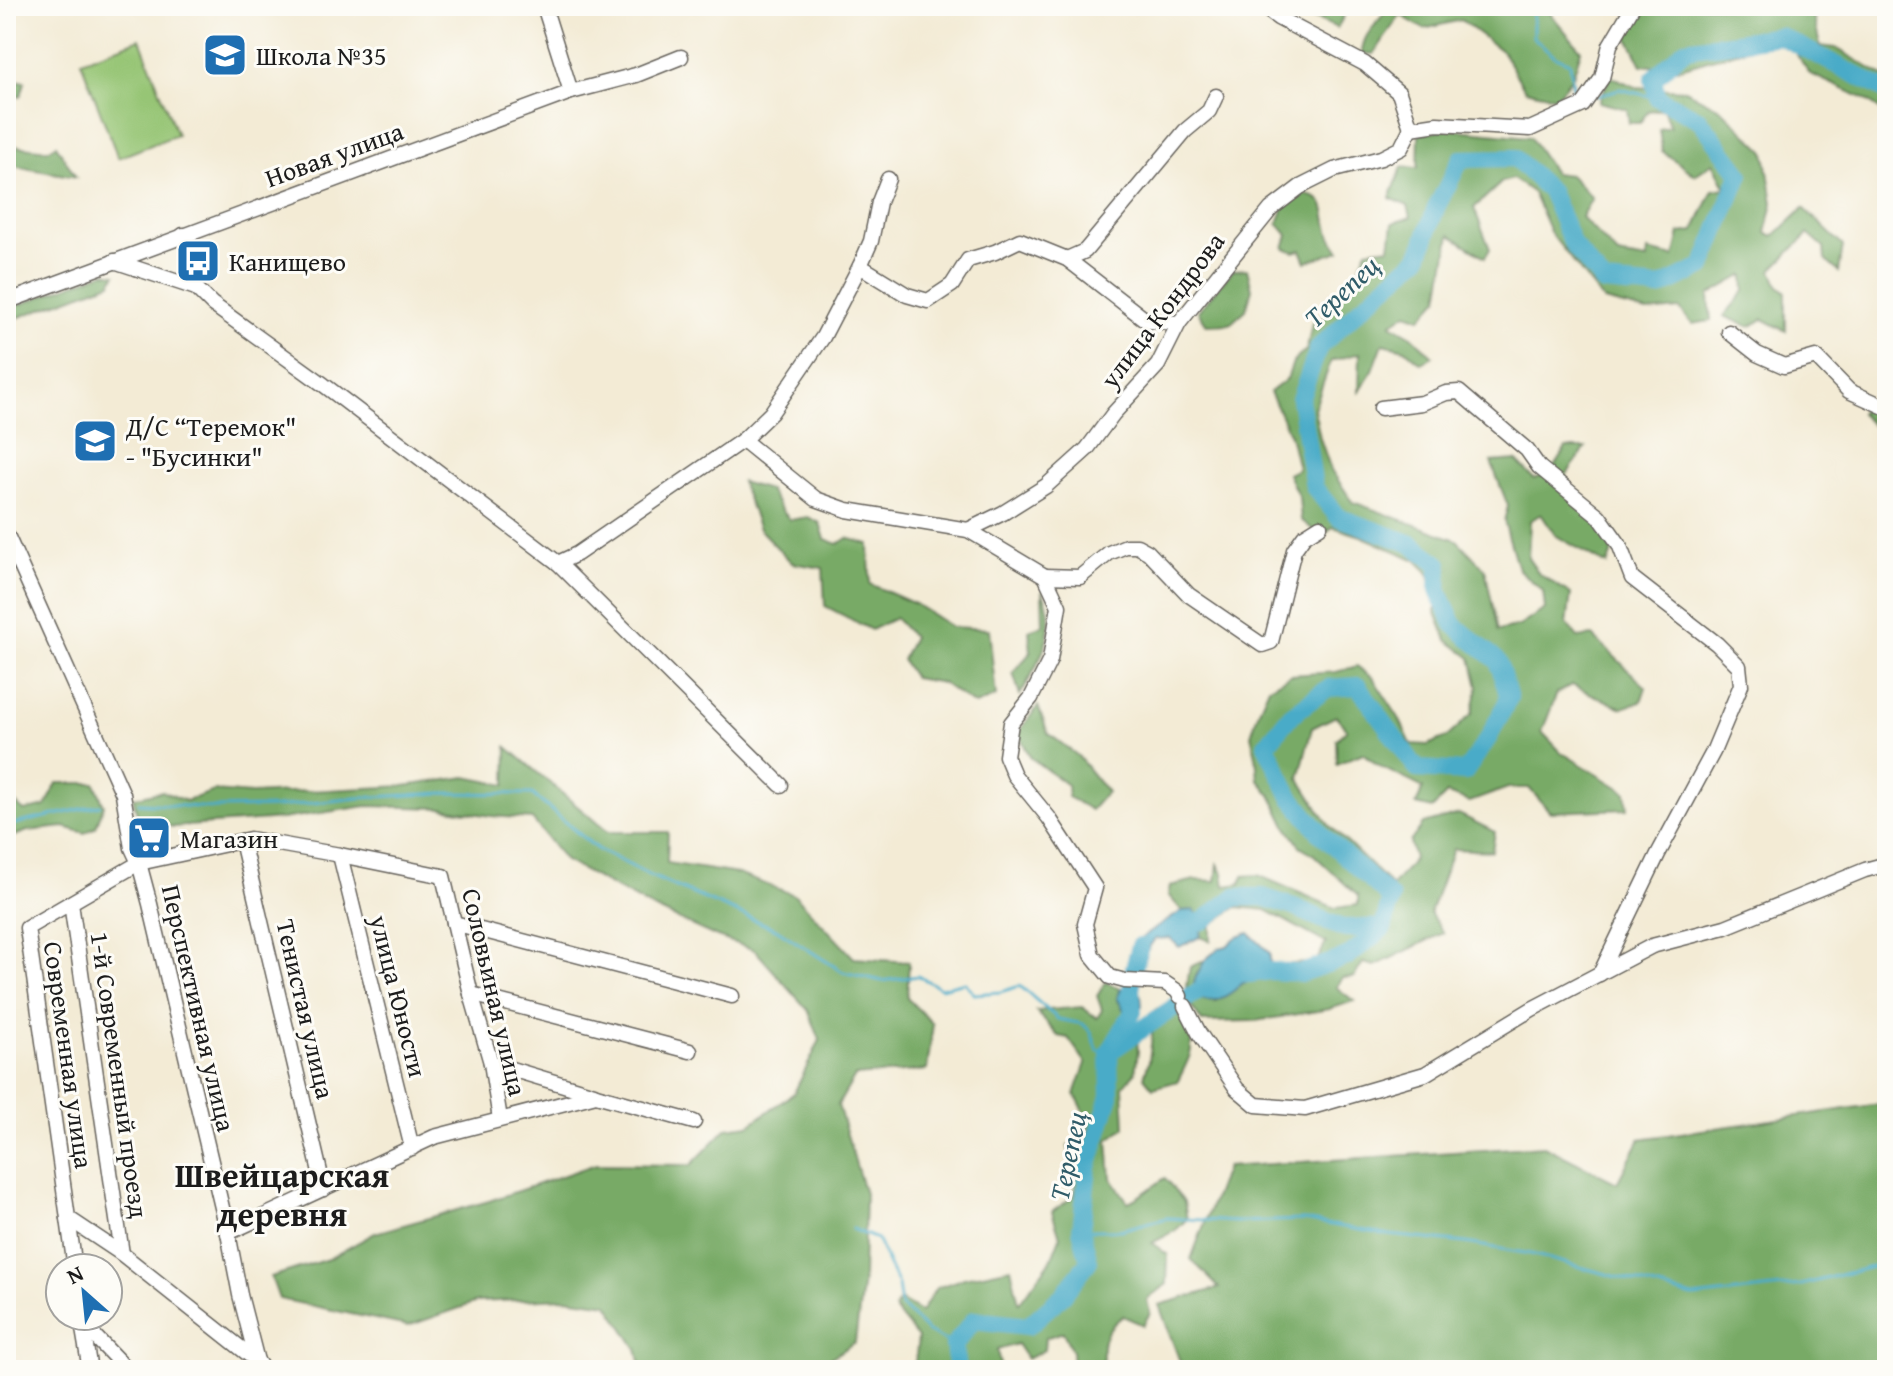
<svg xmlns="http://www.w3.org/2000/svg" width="1893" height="1376" viewBox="0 0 1893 1376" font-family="'Gentium Book Plus',serif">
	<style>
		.green { fill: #96c574; stroke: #597048; stroke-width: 2 }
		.forest { fill: #78aa66; stroke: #4a6341; stroke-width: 2 }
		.water { fill: #48abc8; stroke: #326472; stroke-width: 2 }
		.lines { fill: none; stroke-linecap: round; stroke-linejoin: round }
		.stream { stroke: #48abc8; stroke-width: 3 }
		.river { stroke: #48abc8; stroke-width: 18 }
		.minor-casing { stroke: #67645d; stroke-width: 17 }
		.minor { stroke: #fff; stroke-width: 14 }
		.labels { text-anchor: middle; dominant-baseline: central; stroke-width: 6; stroke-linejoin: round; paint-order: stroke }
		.poi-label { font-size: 26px; fill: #1c1c1c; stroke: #fdfcf7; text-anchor: start }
		.street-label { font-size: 26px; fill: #1c1c1c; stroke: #fdfcf7 }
		.water-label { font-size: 28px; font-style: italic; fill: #305c69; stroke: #fdfcf7 }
		.district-label { font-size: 34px; font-weight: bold; fill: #1c1c1c; stroke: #fdfcf7 }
	</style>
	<rect width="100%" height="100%" fill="#fdfcf7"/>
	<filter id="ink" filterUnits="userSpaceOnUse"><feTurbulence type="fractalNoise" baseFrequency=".0125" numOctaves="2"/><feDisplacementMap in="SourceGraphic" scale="16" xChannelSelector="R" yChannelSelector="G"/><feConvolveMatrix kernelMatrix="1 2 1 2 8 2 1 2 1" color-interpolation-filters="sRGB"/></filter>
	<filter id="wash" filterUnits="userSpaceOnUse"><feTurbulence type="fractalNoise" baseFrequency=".006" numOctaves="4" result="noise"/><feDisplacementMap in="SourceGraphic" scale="32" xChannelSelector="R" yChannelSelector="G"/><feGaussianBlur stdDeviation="1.8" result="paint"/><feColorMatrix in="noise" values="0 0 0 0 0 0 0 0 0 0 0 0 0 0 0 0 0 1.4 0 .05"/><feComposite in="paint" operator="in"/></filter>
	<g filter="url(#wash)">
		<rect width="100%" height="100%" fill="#f3ebd5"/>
		<path class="green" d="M140,39L177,135L118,158L81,61Z"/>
		<g class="forest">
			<path d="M1286,6H1350L1337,28L1309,16L1286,11Z"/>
			<path d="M1387,6H1544L1581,50L1573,76L1556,97L1525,90L1503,52L1461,20L1424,29L1400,15L1374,54L1362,53C1363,30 1380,26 1387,6Z"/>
			<path d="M1649,6H1805L1812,9L1820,46L1836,48L1887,78V114L1863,98L1810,74L1785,38L1677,69L1642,65L1628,37Z"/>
			<path d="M1610,76L1636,87L1685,90L1720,108L1765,152L1773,203L1766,233L1773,237L1804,208L1843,246L1839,272L1825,260L1824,248L1808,234L1772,270L1778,285L1786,292V331L1763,319L1750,327L1724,316L1745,291L1744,275L1709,295L1711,321L1692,324L1680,309L1647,312L1604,301L1551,234L1533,193L1513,179L1502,182L1474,208L1490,249L1485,257L1450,235L1439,298L1421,318L1407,313L1391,324L1412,336L1433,356L1421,363L1405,349L1383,344L1373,370L1359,391L1360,353L1331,361L1314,409L1320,438L1331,470L1353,502L1457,540L1485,569L1498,631L1519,626L1545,609L1543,591L1518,569L1504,521L1508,506L1491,462L1516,460L1534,479L1550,473L1566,448H1586L1561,482L1605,530L1613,550L1607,565L1555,535L1541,514L1530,521L1528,558L1539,574L1571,594L1567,624L1578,638L1593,636L1646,687L1641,702L1622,708L1572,685L1557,693L1542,732L1561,752L1626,792L1628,809L1550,812L1529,788H1508L1470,802L1447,794L1432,809L1416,805L1423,788C1402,776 1380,770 1363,753L1337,764L1336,740L1347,729L1336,716L1312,728L1299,778L1329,825L1392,886L1414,859L1410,842L1423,824L1459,814L1495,832L1492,851L1453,849L1430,913L1443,933L1375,966L1363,963L1354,977L1342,978L1336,987L1354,1001L1330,1009L1255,1021L1202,1022C1185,997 1184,996 1190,967L1205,960L1196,976L1215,1002L1225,996L1244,982L1261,980L1278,965L1306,963L1317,960L1326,943L1266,910L1237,907L1211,925V941L1200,937L1203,921L1194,910L1182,911L1168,895L1170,886L1195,880L1216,881L1218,864L1223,873L1225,886L1240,884L1243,876L1258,875L1335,908L1358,905V896L1313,854L1300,846L1286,826L1271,795L1258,779L1256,756L1251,735L1259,710L1269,687L1290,675L1336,672L1357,666L1373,678L1399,718L1411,744L1428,745L1447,737L1472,714L1478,687L1471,658L1447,640L1436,613V597L1428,572L1416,560L1361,536L1333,527L1321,536L1301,520L1299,498L1288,474L1298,469L1290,435L1270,392L1287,379L1293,362L1307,349L1312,323L1324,320L1327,305L1351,286L1367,250L1390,247L1393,223L1411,217L1408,206L1390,198L1402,167L1418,168L1419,134L1446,129L1530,137L1554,173L1570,175L1592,198L1581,217L1618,255L1647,260L1648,251L1674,257L1680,233L1694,231L1713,190L1726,188L1713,163L1695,175L1662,151L1659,129L1670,127L1663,109L1648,111L1640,123H1629L1627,109L1599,102Z"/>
			<path d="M6,78L25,82L21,96L6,99Z"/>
			<path d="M6,145L48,150L56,145L76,177L6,165Z"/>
			<path d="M1299,194C1332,196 1322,212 1330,234C1332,240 1337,246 1340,251L1306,262L1301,250L1294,252L1284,248L1288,235L1278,223L1285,204Z"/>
			<path d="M1247,269L1252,289L1246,310L1230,324L1207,325L1198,311L1233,270Z"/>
			<path d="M105,272L116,274L111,283L6,322V310Z"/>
			<path d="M1864,403L1887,416V439L1860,414Z"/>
			<path d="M741,482L769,490L780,508L790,520L808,517L820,523L825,539L838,544L847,538L869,544L870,584L915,604L952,627L989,629L996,696L975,705L942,683L914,678L902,660L913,637L895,618L871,630L825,606L823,568L792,563L759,529Z"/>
			<path d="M1042,591C1061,627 1039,664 1020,695L1013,673L1031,652L1029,630L1043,625Z"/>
			<path d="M1038,706L1048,733L1078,756L1107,792L1091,810L1068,797L1067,785L1031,758L1018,733Z"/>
			<path d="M507,747L608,832H668L667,863L738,874L795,895L854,958L909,962L907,998L933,1024L927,1070L855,1076L838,1105L865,1194L863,1280L855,1342L812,1370H642L637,1349L608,1304L566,1298L477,1302L408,1326L279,1299L271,1277L328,1259L375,1233L489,1201L596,1164L691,1165L727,1128L749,1125L794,1093L820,1040L808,1010L755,950L717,937L651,907L565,861L532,819L491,816L442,808L367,806L282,819L173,827L138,818L133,798L162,791L186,801L214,791L251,794L404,786L466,777L506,785Z"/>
			<path d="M57,783H95L104,805L96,827L85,833L64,827L28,831L6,839V800L10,798L24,811L46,806Z"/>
			<path d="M1106,982L1121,989L1117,998L1124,1010L1136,1023L1138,1051L1135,1073L1123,1086L1125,1127L1108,1140L1111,1178L1128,1202C1143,1196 1151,1187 1165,1178L1184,1202L1187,1219L1175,1231L1152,1243L1168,1255L1167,1284L1147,1300L1150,1313L1143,1325L1123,1316C1101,1332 1101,1345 1104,1370H1073L1072,1351L1063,1332L1045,1338L1044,1350L1027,1359L1017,1344L997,1350L1001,1370H919L915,1363L918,1338L894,1309L900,1300L921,1312L936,1288L964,1278L1011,1268L1019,1303L1051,1260L1060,1237L1052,1212L1074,1196L1076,1173L1068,1146L1080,1144L1089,1130L1086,1115L1075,1094L1086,1063L1068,1038L1058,1036L1036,1011L1082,1007L1097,1018L1102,1010L1097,996Z"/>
			<path d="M1168,1003C1180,1016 1193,1030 1191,1050C1190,1059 1182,1072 1178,1081L1153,1088L1144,1077L1149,1061L1155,1010Z"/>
			<path d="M1887,1103V1370H1183L1159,1305L1219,1288L1191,1259L1226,1167L1544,1146L1617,1183L1640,1139Z"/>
		</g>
		<g class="water">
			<path d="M1194,910L1203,921L1200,937L1179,947L1170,938L1155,939C1147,949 1143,960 1134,968L1129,955L1138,940L1156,928L1182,911Z"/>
			<path d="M1249,933L1270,953V971C1258,983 1260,977 1246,982C1241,983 1240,986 1236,989C1221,1001 1208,1005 1192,995L1195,979L1205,960L1219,948L1227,946L1235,938Z"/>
			<path d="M1121,989L1137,990L1141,996L1142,1006L1133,1012L1124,1010L1117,998Z"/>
		</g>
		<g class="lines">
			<g class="stream">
				<path d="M1533,6V37L1556,57L1570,63L1574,97L1578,100"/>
				<path d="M1597,96L1619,89L1658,98"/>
				<path d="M139,803L214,808L277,807L357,798L443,793L532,794L597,849L653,877L776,929L843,972L882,981L918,976L941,988L965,982L974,994L1000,992L1020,986L1058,1019L1083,1024L1091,1032L1098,1051L1109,1052"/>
				<path d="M6,824H14L100,805"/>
				<path d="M852,1229L877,1239L898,1285L901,1306L928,1332L954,1345"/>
				<path d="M1081,1230H1120L1167,1218L1239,1222L1304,1220L1389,1235L1466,1243L1531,1254L1693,1297L1801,1285L1887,1263"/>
			</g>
			<g class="river">
				<path d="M1180,926L1203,921L1235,897H1263L1294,907L1342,928H1383"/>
				<path d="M1249,974L1270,971L1301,973L1347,957L1383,928L1391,898L1321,834L1291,797L1266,745L1291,715L1328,688L1358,686L1417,769L1465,772L1489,737L1509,698L1498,661L1454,625L1438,590L1439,564L1412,544L1338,517L1314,487L1300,399L1319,347L1373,297L1419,257L1436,208L1461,159L1515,158L1550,191L1573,245L1604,283L1659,288L1703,267L1740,174L1700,120L1658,98L1653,79L1685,49L1780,36L1887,91"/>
				<path d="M1113,1046L1133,1012L1131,990L1134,968L1140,946"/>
				<path d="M957,1370L954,1345L974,1320L1028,1326L1063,1295L1089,1261L1081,1230L1088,1167L1110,1096L1109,1052L1192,995L1214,984"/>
			</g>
		</g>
	</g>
	<g filter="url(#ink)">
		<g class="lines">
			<g class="minor-casing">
				<g id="minor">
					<path d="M544,6L571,92"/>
					<path d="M1262,6L1278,18L1365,64L1399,93L1411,128"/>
					<path d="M1411,128L1437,124L1530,129L1583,105L1602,78L1610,45L1633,6"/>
					<path d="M183,235L189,248V264L196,288"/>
					<path d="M1067,259L1085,251L1185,131L1209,111L1216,96"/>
					<path d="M114,261L196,288L212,304L324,385L558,563L577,554L743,440L771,413L823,337L860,266L871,241L879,202L888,179"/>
					<path d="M860,266L907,295L928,301L952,285L968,260L995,252L1020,240L1067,259L1147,321L1179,323"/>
					<path d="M6,302L571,92L636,75L681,57"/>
					<path d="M1729,332L1757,354L1784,366L1816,357L1849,391L1887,408"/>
					<path d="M1381,408L1422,403L1446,393L1459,392L1527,450L1539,467L1599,516L1619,544L1632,578L1717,644L1739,666L1741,685L1713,752L1658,854L1600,974"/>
					<path d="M743,440L816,499L847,510L968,530L1045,576L1059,606L1050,660L1031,698L1011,723L1006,756L1014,775L1049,818L1095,888L1085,924L1092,955L1110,977L1125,981L1165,983L1177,991L1180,996"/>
					<path d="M968,530L1003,513L1046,486L1087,449L1113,414L1158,365L1179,323L1271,209L1300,187L1334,170L1381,158L1401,148L1411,128"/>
					<path d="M6,533L123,794L132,848L139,863L150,904L228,1233L240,1295L257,1361L263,1370"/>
					<path d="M558,563L781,785"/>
					<path d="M1045,576L1080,577L1109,553L1126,546H1137L1148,552L1189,595L1262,645L1271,642L1294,550L1304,536L1320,526"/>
					<path d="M242,841L324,1189"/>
					<path d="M340,855L412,1148"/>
					<path d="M71,903L122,1254"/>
					<path d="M454,923L732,996"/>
					<path d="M471,994L690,1051"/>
					<path d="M1185,1006L1199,1033L1237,1089L1256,1105L1305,1109L1425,1074L1532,1009L1652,946L1725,927L1865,870L1887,864"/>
					<path d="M491,1063L594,1094"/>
					<path d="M68,1218L122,1254L257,1361"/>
					<path d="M228,1233L434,1137L596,1095L694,1122"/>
					<path d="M75,1268L27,928L139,863L250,839L340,855L443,876L471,994L491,1063L500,1119"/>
					<path d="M82,1323L90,1370"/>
					<path d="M83,1324L127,1370"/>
				</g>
			</g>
			<use href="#minor" class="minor"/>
		</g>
	</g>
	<defs>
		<g id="school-square" transform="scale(2.3)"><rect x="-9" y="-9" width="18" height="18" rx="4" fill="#1f6fb2" stroke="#fdfcf7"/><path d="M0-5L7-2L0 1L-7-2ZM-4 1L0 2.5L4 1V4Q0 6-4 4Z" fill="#fff"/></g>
		<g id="bus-square" transform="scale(2.3)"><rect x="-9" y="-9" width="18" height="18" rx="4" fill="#1f6fb2" stroke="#fdfcf7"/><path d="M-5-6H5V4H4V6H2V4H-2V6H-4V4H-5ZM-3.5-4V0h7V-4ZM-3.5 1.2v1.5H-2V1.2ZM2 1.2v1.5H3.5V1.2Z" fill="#fff"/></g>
		<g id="supermarket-square" transform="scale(2.3)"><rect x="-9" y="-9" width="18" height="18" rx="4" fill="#1f6fb2" stroke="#fdfcf7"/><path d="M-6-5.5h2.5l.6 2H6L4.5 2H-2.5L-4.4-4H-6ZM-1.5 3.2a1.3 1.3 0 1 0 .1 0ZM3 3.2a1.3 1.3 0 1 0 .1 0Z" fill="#fff"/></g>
	</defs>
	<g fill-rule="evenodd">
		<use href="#school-square" x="225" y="55"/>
		<use href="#bus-square" x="198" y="261"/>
		<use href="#school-square" x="95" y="441"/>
		<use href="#supermarket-square" x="149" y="838"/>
	</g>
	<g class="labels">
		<g class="poi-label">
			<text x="256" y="55">Школа №35</text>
			<text x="229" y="261">Канищево</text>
			<text x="126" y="426">Д/С “Теремок"<tspan x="126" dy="30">- "Бусинки"</tspan></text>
			<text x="180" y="838">Магазин</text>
		</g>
		<g class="street-label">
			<text transform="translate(334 154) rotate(-20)">Новая улица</text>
			<text transform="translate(1162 310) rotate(-53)">улица Кондрова</text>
			<text transform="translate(495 992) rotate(77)">Соловьиная улица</text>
			<text transform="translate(399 996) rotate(76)">улица Юности</text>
			<text transform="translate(199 1008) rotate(77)">Перспективная улица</text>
			<text transform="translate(306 1009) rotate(77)">Тенистая улица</text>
			<text transform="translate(69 1055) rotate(82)">Современная улица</text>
			<text transform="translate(120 1075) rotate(82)">1-й Современный проезд</text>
		</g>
		<g class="water-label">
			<text transform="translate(1341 291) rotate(-43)">Терепец</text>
			<text transform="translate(1067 1156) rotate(-78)">Терепец</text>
		</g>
		<g class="district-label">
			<text x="282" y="1174">Швейцарская<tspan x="282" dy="39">деревня</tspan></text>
		</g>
	</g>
	<rect width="1893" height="1376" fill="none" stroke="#fdfcf7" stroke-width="32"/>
	<g transform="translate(84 1292) rotate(333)"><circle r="38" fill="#fdfcf7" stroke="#a3a29f" stroke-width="2"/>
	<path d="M0-6L14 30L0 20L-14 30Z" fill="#1f6fb2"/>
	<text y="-12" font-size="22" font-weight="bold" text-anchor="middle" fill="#1c1c1c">N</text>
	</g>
</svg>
